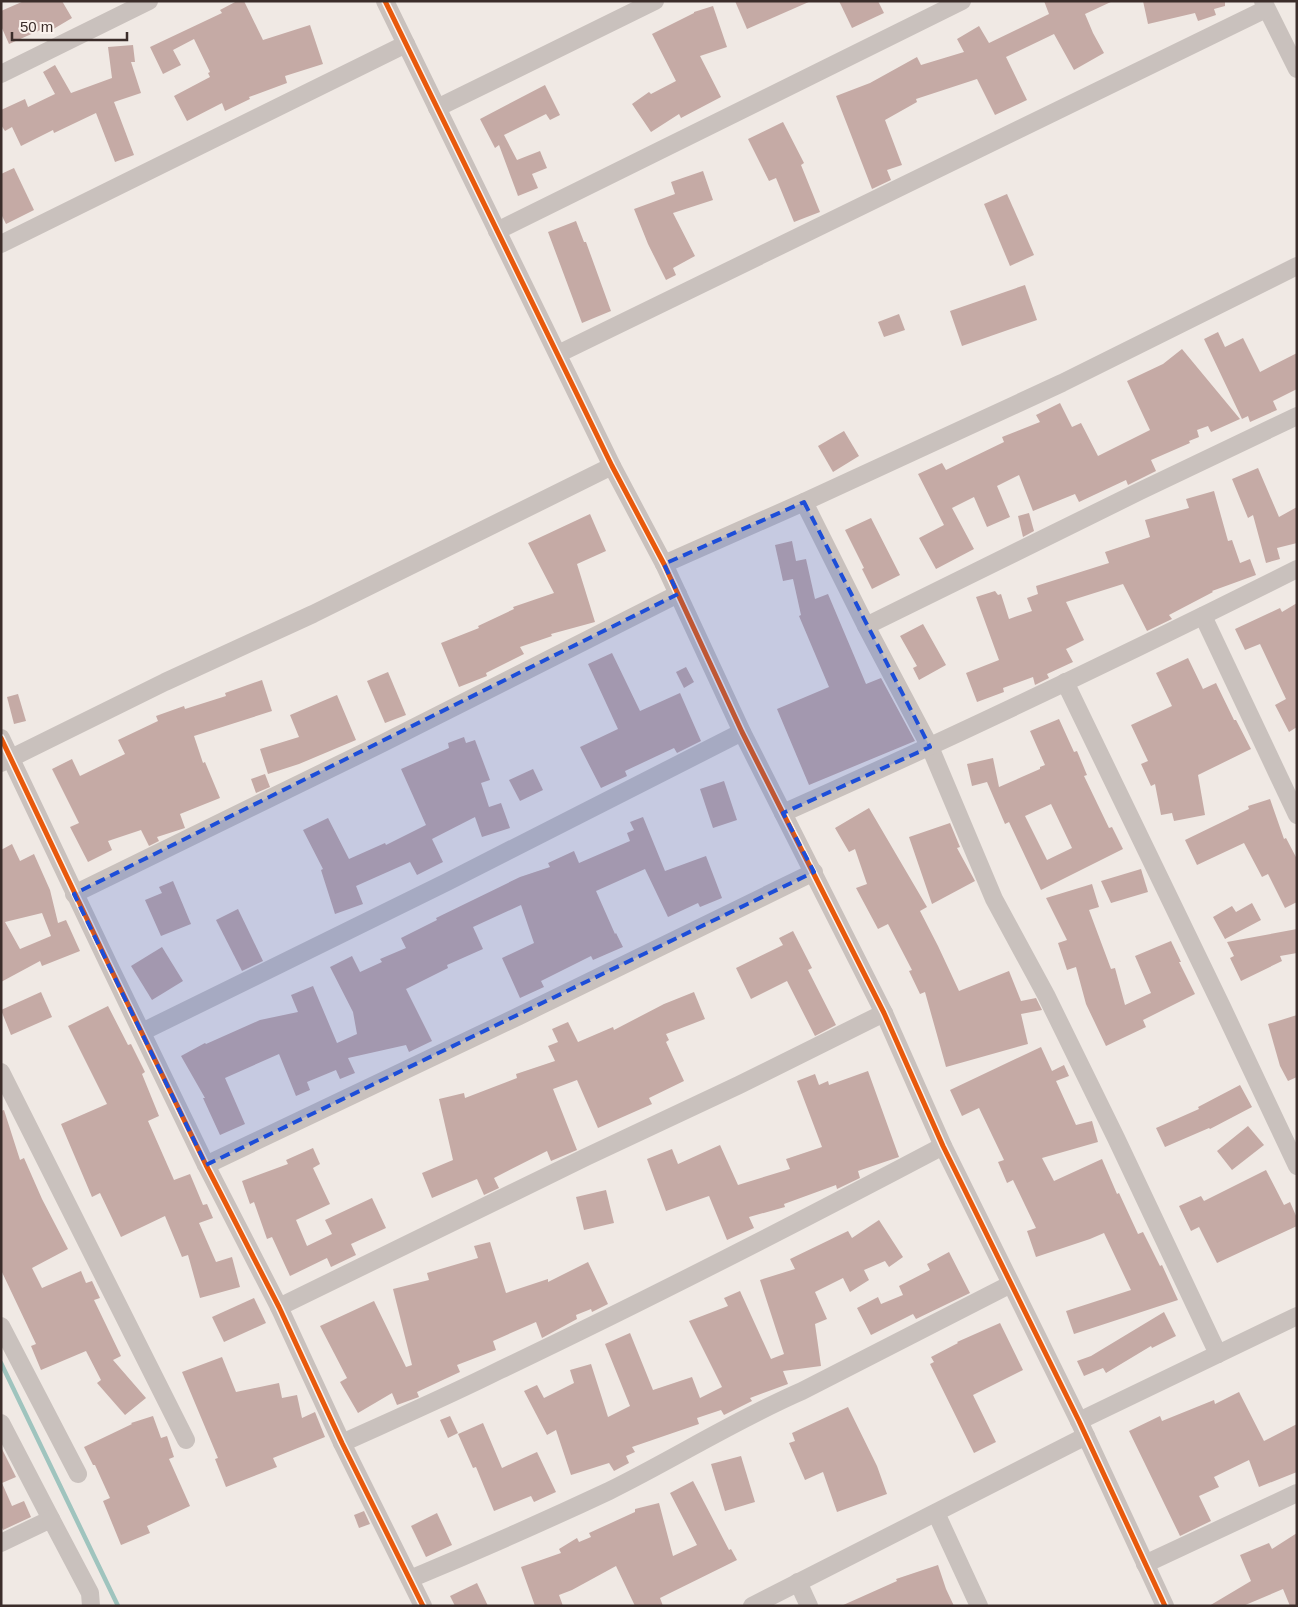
<svg xmlns="http://www.w3.org/2000/svg" width="1298" height="1607" viewBox="0 0 1298 1607" font-family="Helvetica,sans-serif">
	<style>
		.lines { fill: none; stroke-linecap: round; stroke-linejoin: round }
		.stream { stroke: #9fc4be; stroke-width: 4.5 }
		.building { fill: #c5aaa5; fill-rule: evenodd }
		.minor { stroke: #c9c1bd; stroke-width: 18 }
		.cycleway-casing { stroke: #fbf2ed; stroke-width: 8 }
		.cycleway { stroke: #e8590c; stroke-width: 5 }
		.marked { fill: #1d4ed8; fill-opacity: 0.2; stroke: #1d4ed8; stroke-width: 4; stroke-dasharray: 10 6; stroke-linejoin: round }
	</style>
	<rect width="100%" height="100%" fill="#f0e9e4"/>
	<g class="lines">
		<path class="stream" d="M1,1363L118,1606"/>
	</g>
	<g class="building">
		<path d="M24,1H62L72,18L50,31L47,27L9,44L1,26V11Z"/>
		<path d="M237,1H244L263,40L310,25L323,64L285,76L287,83L249,97L250,99L225,111L222,103L187,121L174,96L210,77L208,73L210,72L194,39L173,50L181,65L163,74L150,47L222,13L220,10Z"/>
		<path d="M735,1H811L747,29Z"/>
		<path d="M839,1H878L884,13L852,28Z"/>
		<path d="M1044,1H1113L1085,14L1093,33L1104,53L1074,70L1054,34L1006,57L1027,100L995,115L977,79L916,99L917,102L885,120L902,165L887,170L891,180L872,189L836,96L870,83L917,57L921,65L964,52L957,39L979,26L989,43L1049,14Z"/>
		<path d="M1143,1H1225V6L1214,9L1216,15L1198,21L1195,13L1148,24Z"/>
		<path d="M713,6L727,47L700,56L721,97L681,118L679,114L651,132L632,104L649,92L651,94L676,81L652,34L694,13V12Z"/>
		<path d="M133,45L135,62H131L141,93L114,102L134,155L115,162L96,113L54,133L53,130L21,146L12,127L5,131L1,125V110L25,99L28,107L55,94L43,72L55,65L71,93L112,78L108,47Z"/>
		<path d="M545,85L560,115L550,120L546,114L504,135L517,160L540,151L547,168L532,174L538,188L518,196L499,145L495,148L480,119Z"/>
		<path d="M783,122L804,163L801,165L820,212L794,222L776,178L769,181L748,139Z"/>
		<path d="M14,168L34,210L6,224L1,214V174Z"/>
		<path d="M703,171L713,200L673,213L695,256L673,268L676,275L666,280L648,244L634,209L675,194L671,182Z"/>
		<path d="M1007,194L1034,255L1010,266L984,204Z"/>
		<path d="M576,221L584,242H586L611,311L582,323L548,232Z"/>
		<path d="M1025,285L1037,320L962,346L950,311Z"/>
		<path d="M899,314L905,330L884,337L878,322Z"/>
		<path d="M1218,332L1225,347L1243,338L1260,372L1297,353V389L1273,401L1277,410L1250,422L1248,416L1242,419L1204,339Z"/>
		<path d="M1182,349L1240,419L1211,432L1208,426L1197,430L1199,437L1189,441L1190,443L1151,460L1156,471L1128,485L1126,480L1079,502L1075,494L1033,511L1019,475L997,486L1010,517L987,527L974,497L952,508L974,549L936,569L919,538L944,525L918,474L942,463L946,470L1004,442L1002,437L1040,422L1036,415L1060,403L1072,427L1081,423L1098,456L1150,430L1127,381L1163,364Z"/>
		<path d="M844,431L859,456L833,472L818,446Z"/>
		<path d="M1258,468L1279,517L1297,507V543L1277,548L1280,559L1266,563L1253,515L1248,518L1232,479Z"/>
		<path d="M1214,491L1228,541L1232,540L1240,563L1250,559L1256,575L1212,591L1213,592L1169,615L1172,619L1147,631L1123,584L1066,602L1084,640L1066,649L1073,662L1047,674L1049,678L1035,685L1033,677L1003,688L1004,692L977,702L966,673L999,660L976,597L995,591L998,595L1001,594L1009,619L1032,611L1027,598L1038,594L1036,586L1109,563L1105,552L1150,537L1145,520L1189,508L1186,499Z"/>
		<path d="M1029,513L1034,531L1023,537L1018,516Z"/>
		<path d="M590,514L606,551L577,564L595,622L551,634L552,636L520,647L524,654L486,673L487,676L459,687L441,643L479,628L478,626L514,609L513,607L554,593L528,543Z"/>
		<path d="M871,518L900,575L872,589L862,569L864,568L845,530Z"/>
		<path d="M792,541L796,561L806,559L815,599L828,594L866,684L881,678L915,741L809,785L777,709L829,687L799,616L801,615L793,579L783,581L775,545Z"/>
		<path d="M1297,603V727L1289,732L1275,705L1286,699L1260,644L1245,650L1235,629L1280,608L1282,612Z"/>
		<path d="M923,624L946,665L919,680L913,668L917,666L900,636Z"/>
		<path d="M612,653L640,711L680,693L701,741L677,753L674,748L625,771L627,776L601,788L580,747L618,729L588,664Z"/>
		<path d="M1188,658L1203,689L1216,683L1234,720H1236L1251,749L1198,775L1205,815L1174,821L1172,813L1161,815L1155,784L1151,786L1141,764L1148,761L1131,725L1172,706L1156,673Z"/>
		<path d="M686,667L694,682L684,688L676,672Z"/>
		<path d="M388,672L406,715L385,723L367,681Z"/>
		<path d="M262,680L272,711L194,736L203,763L205,762L220,798L180,814L185,828L157,837L159,841L149,846L141,830L108,841L112,850L88,862L70,827L79,823L52,769L72,759L80,776L125,754L118,740L158,721L156,716L184,706L185,709L226,696L225,693Z"/>
		<path d="M18,694L26,721L14,724L7,697Z"/>
		<path d="M337,695L356,740L299,764L268,774L260,749L299,737L290,715Z"/>
		<path d="M1059,719L1074,752L1077,751L1087,775L1084,776L1109,828L1112,827L1123,849L1041,890L1009,822L1005,824L987,782L972,786L967,764L993,758L999,787L1040,769V767L1045,765L1030,731ZM1051,804L1072,848L1047,860L1025,816Z"/>
		<path d="M464,737L466,743L475,740L490,780L481,783L489,807L501,803L510,828L482,837L475,817L432,839L443,862L417,875L410,862L356,886L363,904L335,914L321,870L323,869L303,830L328,818L349,859L385,843L386,845L426,825L401,769L449,748L448,743Z"/>
		<path d="M533,769L543,790L520,801L509,780Z"/>
		<path d="M265,774L270,787L256,793L251,779Z"/>
		<path d="M724,781L737,820L713,828L700,789Z"/>
		<path d="M1270,799L1284,839L1286,838L1297,859V902L1285,908L1268,874L1262,877L1244,843L1197,865L1185,840L1249,809L1248,806Z"/>
		<path d="M869,808L927,907L920,911L938,946L959,991L1009,971L1021,1001L1036,998L1042,1010L1021,1014L1028,1044L946,1067L925,992L920,994L909,971L912,970L888,924L878,929L856,888L867,884L855,849L849,852L835,828Z"/>
		<path d="M643,817L665,871L706,856L722,898L700,907L698,903L668,917L645,869L596,891L615,934L616,933L623,947L593,960L591,956L541,981L544,987L520,998L502,958L534,943L521,905L473,927L483,949L447,965L448,968L406,989L432,1041L409,1052L406,1045L348,1058L355,1073L340,1079L336,1070L307,1082L310,1090L296,1096L279,1054L225,1078L245,1124L220,1135L203,1098H205L181,1056L205,1043L206,1044L260,1020L298,1012L291,995L313,986L337,1043L357,1034L353,1012L330,967L352,956L360,972L382,962L380,959L406,948L401,938L437,920L436,918L520,877L550,867L548,863L574,851L579,863L630,841L627,833L634,830L630,822Z"/>
		<path d="M950,823L960,847L957,848L975,881L932,904L909,837Z"/>
		<path d="M12,844L20,861L34,854L50,890L58,923L66,920L80,951L42,966L40,961L1,982V850ZM42,913L51,936L20,949L5,922Z"/>
		<path d="M1141,869L1148,892L1111,903L1101,881Z"/>
		<path d="M173,881L191,924L161,936L145,900L162,893L159,887Z"/>
		<path d="M1092,884L1099,907L1089,910L1111,969L1115,968L1125,1005L1151,993L1135,956L1171,941L1181,962H1179L1195,994L1143,1020L1146,1027L1106,1046L1086,1004L1076,967L1067,970L1058,943L1067,940L1046,898Z"/>
		<path d="M1252,903L1261,920L1225,939L1213,917L1232,906L1236,912Z"/>
		<path d="M238,909L263,961L242,971L216,920Z"/>
		<path d="M1297,929V953L1280,956L1282,961L1241,981L1230,958L1234,956L1227,942Z"/>
		<path d="M793,931L812,968L808,970L836,1025L815,1036L787,981L751,999L736,968L783,945L779,938Z"/>
		<path d="M162,947L183,981L152,1000L131,966Z"/>
		<path d="M41,992L52,1017L11,1035L1,1010Z"/>
		<path d="M694,992L705,1019L666,1034L669,1040L666,1042L684,1081L649,1098L652,1104L598,1128L577,1080L553,1089L577,1150L551,1161L547,1151L494,1178L499,1188L484,1195L477,1179L432,1198L422,1173L453,1160L439,1099L464,1093L465,1098L517,1078L516,1074L555,1061L548,1046L558,1042L552,1029L568,1022L578,1042L613,1027L614,1030L664,1004Z"/>
		<path d="M108,1006L128,1045L131,1044L145,1072L142,1074L159,1116L148,1121L174,1180L190,1174L203,1205L207,1204L213,1218L199,1223L216,1262L232,1257L240,1287L200,1298L188,1255L182,1257L165,1216L121,1237L100,1193L92,1197L61,1124L107,1104L68,1026Z"/>
		<path d="M1297,1015V1077L1288,1081L1280,1066L1268,1024Z"/>
		<path d="M1041,1047L1052,1071L1064,1065L1069,1076L1056,1081L1076,1125L1092,1121L1098,1142L1042,1158L1054,1181L1102,1159L1117,1194L1119,1193L1138,1234L1143,1232L1160,1266L1162,1265L1178,1300L1074,1334L1066,1311L1131,1290L1104,1233L1090,1239L1036,1257L1027,1231L1036,1228L1013,1180L1007,1183L998,1162L1004,1160L979,1108L962,1116L950,1090Z"/>
		<path d="M868,1071L899,1157L858,1171L860,1178L837,1189L836,1185L784,1204L785,1207L749,1217L754,1228L727,1240L709,1196L666,1211L647,1159L672,1149L678,1164L720,1145L738,1185L790,1169L786,1159L822,1147L797,1081L815,1074L819,1085L828,1081L829,1085Z"/>
		<path d="M1240,1085L1252,1107L1210,1129L1209,1128L1165,1147L1156,1128L1199,1109L1198,1107Z"/>
		<path d="M4,1110L20,1160L24,1158L42,1199L68,1249L32,1268L42,1288L81,1271L86,1283L92,1281L100,1298L94,1300L121,1356L113,1360L146,1398L125,1415L97,1383L101,1380L86,1351L41,1370L31,1346L36,1344L1,1270V1111Z"/>
		<path d="M1248,1126L1264,1145L1232,1170L1217,1151Z"/>
		<path d="M313,1148L320,1164L313,1168L330,1204L296,1220L307,1246L332,1234L325,1220L372,1198L386,1228L351,1244L356,1255L331,1267L327,1258L290,1276L272,1237L267,1239L254,1202L250,1204L242,1181L288,1164L286,1160Z"/>
		<path d="M1266,1170L1284,1205L1290,1202L1297,1218V1226L1217,1263L1199,1227L1191,1231L1179,1206L1201,1196L1204,1201Z"/>
		<path d="M606,1190L614,1223L584,1230L576,1197Z"/>
		<path d="M879,1220L903,1257L889,1267L885,1261L864,1270L869,1280L850,1292L843,1278L815,1292L827,1319L815,1324L821,1366L783,1371L788,1384L750,1398L752,1401L724,1415L721,1410L697,1418L699,1424L632,1447L635,1452L626,1456L629,1463L614,1471L609,1463L571,1475L556,1430L547,1435L524,1391L537,1385L544,1398L574,1383L570,1370L591,1364L608,1417L630,1406L605,1344L630,1333L653,1390L692,1377L700,1398L722,1387L689,1321L728,1306L724,1298L740,1291L771,1359L784,1354L760,1280L795,1269L790,1259L848,1231L852,1238Z"/>
		<path d="M490,1242L506,1293L548,1279V1282L588,1262L608,1304L592,1312L591,1309L576,1315L577,1319L542,1338L536,1322L493,1341L496,1350L457,1365L460,1372L417,1392L419,1397L397,1405L392,1393L358,1413L340,1382L347,1378L320,1326L374,1301L406,1367L412,1365L393,1289L429,1280L427,1273L478,1258L474,1246Z"/>
		<path d="M949,1252L970,1293L916,1319L913,1314L871,1335L857,1308L878,1297L881,1304L903,1295L899,1286L930,1270L927,1264Z"/>
		<path d="M254,1298L266,1323L224,1342L212,1317Z"/>
		<path d="M1164,1312L1176,1336L1152,1348L1151,1346L1106,1373L1103,1368L1084,1376L1077,1361L1091,1356Z"/>
		<path d="M1000,1323L1023,1370L973,1395L996,1442L974,1453L930,1364L934,1362L931,1357L958,1343L957,1342Z"/>
		<path d="M222,1357L236,1392L279,1383L282,1398L297,1395L302,1418L315,1412L325,1437L273,1458L277,1467L226,1487L215,1459L218,1458L182,1372Z"/>
		<path d="M1239,1392L1264,1441L1297,1424V1472L1259,1487L1249,1460L1214,1477L1219,1487L1199,1496L1211,1521L1180,1536L1129,1431L1160,1416L1162,1421L1214,1400L1215,1404Z"/>
		<path d="M848,1407L877,1466L887,1494L837,1512L823,1472L805,1480L789,1443L795,1441L792,1433Z"/>
		<path d="M153,1416L161,1438L167,1436L174,1457L169,1459L190,1506L147,1526L150,1533L121,1545L103,1501L110,1498L95,1465H93L84,1447L132,1424L131,1423Z"/>
		<path d="M450,1416L458,1433L448,1438L440,1420Z"/>
		<path d="M483,1423L502,1468L537,1452L556,1492L534,1502L531,1496L494,1511L476,1467L473,1468L458,1434Z"/>
		<path d="M1,1447L16,1477L2,1483L12,1506L24,1501L31,1517L3,1530L1,1526Z"/>
		<path d="M741,1456L755,1502L725,1511L711,1464Z"/>
		<path d="M693,1481L729,1550L731,1549L737,1560L660,1598L663,1606H635L616,1566L572,1590L559,1595L563,1606H535L521,1567L561,1553L559,1549L577,1538L579,1542L591,1537L589,1533L635,1512V1509L659,1503L673,1556L697,1545L670,1493Z"/>
		<path d="M364,1511L370,1524L359,1528L354,1515Z"/>
		<path d="M437,1513L452,1545L426,1557L411,1526Z"/>
		<path d="M1297,1533V1606H1290L1283,1589L1243,1606H1209L1251,1581L1240,1555L1269,1543L1272,1549Z"/>
		<path d="M938,1565L946,1589L954,1606H841L897,1581L896,1579Z"/>
		<path d="M477,1583L488,1606H455L450,1596Z"/>
	</g>
	<g class="lines">
		<g class="minor">
			<path d="M385,1L612,466L664,564L742,732L884,1013L943,1146L1079,1421L1165,1606"/>
			<path d="M1263,1L1297,69"/>
			<path d="M1,74L149,1"/>
			<path d="M437,108L655,1"/>
			<path d="M497,231L962,1"/>
			<path d="M1,244L406,44"/>
			<path d="M558,354L1266,9"/>
			<path d="M804,502L866,626L1140,491L1297,416"/>
			<path d="M664,564L804,502L1062,383L1297,266"/>
			<path d="M1203,616L1297,815"/>
			<path d="M866,626L930,747L994,899L1046,995L1116,1138L1218,1354"/>
			<path d="M1065,682L1222,1007L1297,1166"/>
			<path d="M1,738L108,963L206,1165L279,1307L342,1443L423,1606"/>
			<path d="M1,763L165,682L313,614L612,466"/>
			<path d="M783,813C956,736 1127,654 1297,569"/>
			<path d="M74,894L383,743L678,594"/>
			<path d="M142,1032L447,882L742,732"/>
			<path d="M1,1072L186,1440"/>
			<path d="M206,1165L519,1016L814,872"/>
			<path d="M279,1307L586,1157L739,1085L884,1013"/>
			<path d="M1,1326L78,1474"/>
			<path d="M1079,1421L1297,1316"/>
			<path d="M1,1423L51,1519L1,1543"/>
			<path d="M342,1443C395,1419 448,1396 500,1370C649,1299 797,1223 943,1146"/>
			<path d="M936,1513L979,1606"/>
			<path d="M51,1519L90,1593L91,1606"/>
			<path d="M1145,1564L1297,1493"/>
			<path d="M410,1579C477,1551 543,1522 609,1491C674,1459 735,1420 802,1391L1011,1284"/>
			<path d="M798,1582L809,1606"/>
			<path d="M752,1606L1086,1436"/>
		</g>
		<g class="cycleway-casing">
			<g id="cycleway">
				<path d="M385,1L612,466L664,564L742,732L884,1013L943,1146L1079,1421L1165,1606"/>
				<path d="M1,738L108,963L206,1165L279,1307L342,1443L423,1606"/>
			</g>
		</g>
		<use href="#cycleway" class="cycleway"/>
	</g>
	<path class="marked" d="M804,502L930,747L783,813L814,872L206,1165L74,894L678,594L664,564Z"/>
	<rect width="1298" height="1607" fill="none" stroke="#3b2d2a" stroke-width="5"/>
	<path d="M12 32v8h115v-8" fill="none" stroke="#3b2d2a" stroke-width="2.5"/>
	<text x="20" y="32" font-size="15" fill="#3b2d2a" stroke="#fbf2ed" stroke-width="4" paint-order="stroke">50 m</text>
</svg>
